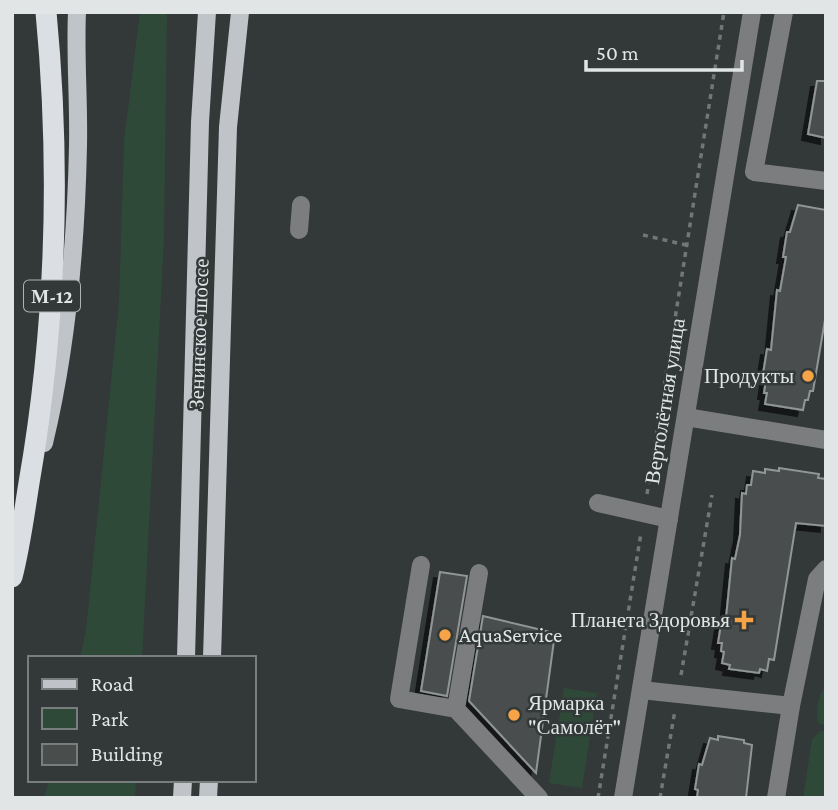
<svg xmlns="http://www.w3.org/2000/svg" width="838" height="810" viewBox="0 0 838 810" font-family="'Crimson Pro',serif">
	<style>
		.green { fill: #2f4939 }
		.building { fill: #494e4d; stroke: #8f9695; stroke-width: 2; filter: url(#shadow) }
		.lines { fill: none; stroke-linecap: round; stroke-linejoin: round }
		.path { stroke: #717677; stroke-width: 3.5; stroke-dasharray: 5 5; stroke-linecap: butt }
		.minor { stroke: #7c7d7f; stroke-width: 18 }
		.major { stroke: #c0c3c7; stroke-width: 18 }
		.highway { stroke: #dbdfe3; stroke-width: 21 }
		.poi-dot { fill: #f6a247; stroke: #333839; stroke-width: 2.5 }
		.labels { text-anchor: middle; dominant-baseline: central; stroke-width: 5; stroke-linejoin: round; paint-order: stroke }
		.shield { fill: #333839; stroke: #adb1b1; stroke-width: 2 }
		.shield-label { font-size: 19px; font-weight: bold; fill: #e1e5e5 }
		.street-label { font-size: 21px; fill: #e1e5e5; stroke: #333839 }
		.poi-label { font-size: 21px; fill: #e1e5e5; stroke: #333839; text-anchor: end }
	</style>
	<defs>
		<filter id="shadow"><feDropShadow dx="-6" dy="6" stdDeviation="0" flood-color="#0009"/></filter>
	</defs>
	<rect width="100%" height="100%" fill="#333839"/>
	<g class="green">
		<path d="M140,12H167L164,238L142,658H80L86,630L119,303L124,142Z"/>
		<path d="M826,686V724L825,725L818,723C816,710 817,696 826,686Z"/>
		<path d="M564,688L597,693L582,788L549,783Z"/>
		<path d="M820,731H826V798H803L812,739Z"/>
		<path d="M49,780H136L135,798H44Z"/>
	</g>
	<g class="building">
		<path d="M817,81H826V138L808,134Z"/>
		<path d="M798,205L826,210V314L813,391H810L808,400H805L803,410L765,404L767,393H764L767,374H763L767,349L771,350L777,290L780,291L786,257H783L787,232H790Z"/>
		<path d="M779,468L819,474L818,478L826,479V526L796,523L774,660L769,659L767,671L760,669L759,673L729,669L730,665L722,663L724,652L721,651L722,643H718L722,618H726L732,558L735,559L740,535L742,493L746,494L747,485H751L753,471L765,473V469L779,471Z"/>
		<path d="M440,572L467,576L447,696L421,691Z"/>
		<path d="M483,616L555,633L536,773L469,701Z"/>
		<path d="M718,736L744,740V743L752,745L746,798H697L698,790L695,789L699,764L702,765L710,738L718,740Z"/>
	</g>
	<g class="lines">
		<g class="path">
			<path d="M643,235L686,245"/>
			<path d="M647,494L724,12"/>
			<path d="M681,675L712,495"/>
			<path d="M598,798L641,533"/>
			<path d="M660,798L675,710"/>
		</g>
		<g class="minor">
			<path d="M784,12L754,172L826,181"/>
			<path d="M299,230L301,205"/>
			<path d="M686,417L826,440"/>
			<path d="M598,503L669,519"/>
			<path d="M421,565L399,699L456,709"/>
			<path d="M479,573L456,709L539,798"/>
			<path d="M641,690L791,706L817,579L826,569"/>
			<path d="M623,798L752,12"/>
			<path d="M776,798L791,706"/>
		</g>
		<g class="major">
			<path d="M44,443C67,347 76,245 78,146C79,101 75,57 77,12"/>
			<path d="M186,658L200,122L207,12"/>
			<path d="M212,658L228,127L240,12"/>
			<path d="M182,798L183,780"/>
			<path d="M208,798L209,780"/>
		</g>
		<path class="highway" d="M12,577C20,546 24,514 29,483C56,327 61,169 46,12"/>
	</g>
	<g class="poi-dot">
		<circle cx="808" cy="376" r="7"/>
		<path d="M740.5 609.5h7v7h7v7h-7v7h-7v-7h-7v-7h7z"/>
		<circle cx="445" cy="635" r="7"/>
		<circle cx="514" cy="715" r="7"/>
	</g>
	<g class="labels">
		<rect class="shield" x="24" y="280.5" width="56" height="31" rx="5"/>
		<g class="shield-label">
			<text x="52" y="296">М-12</text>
		</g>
		<g class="street-label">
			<text transform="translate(199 334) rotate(-88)">Зенинское шоссе</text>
			<text transform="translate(665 401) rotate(-81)">Вертолётная улица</text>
		</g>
		<g class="poi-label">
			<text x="794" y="376">Продукты</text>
			<text x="730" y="620">Планета Здоровья</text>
			<text x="459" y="635" text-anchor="start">AquaService</text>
			<text x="528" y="703" text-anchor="start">Ярмарка<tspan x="528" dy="24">"Самолёт"</tspan></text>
		</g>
	</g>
	<rect width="838" height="810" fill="none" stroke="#e1e5e5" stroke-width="28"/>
	<rect x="28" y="656" width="228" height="126" fill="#333839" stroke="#797d7e" stroke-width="2"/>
	<rect x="42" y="679" width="35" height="10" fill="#c0c3c7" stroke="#797d7e" stroke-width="2"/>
	<text x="91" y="691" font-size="21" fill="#e1e5e5">Road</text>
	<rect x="42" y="708" width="35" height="21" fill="#2f4939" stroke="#797d7e" stroke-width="2"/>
	<text x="91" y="726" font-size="21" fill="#e1e5e5">Park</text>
	<rect x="42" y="744" width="35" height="21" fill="#494e4d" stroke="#797d7e" stroke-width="2"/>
	<text x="91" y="761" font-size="21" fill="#e1e5e5">Building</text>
	<path d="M586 60v10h156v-10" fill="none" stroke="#e1e5e5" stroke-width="3.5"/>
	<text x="596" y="60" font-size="21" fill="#e1e5e5" stroke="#333839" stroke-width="5" paint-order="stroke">50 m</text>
</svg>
